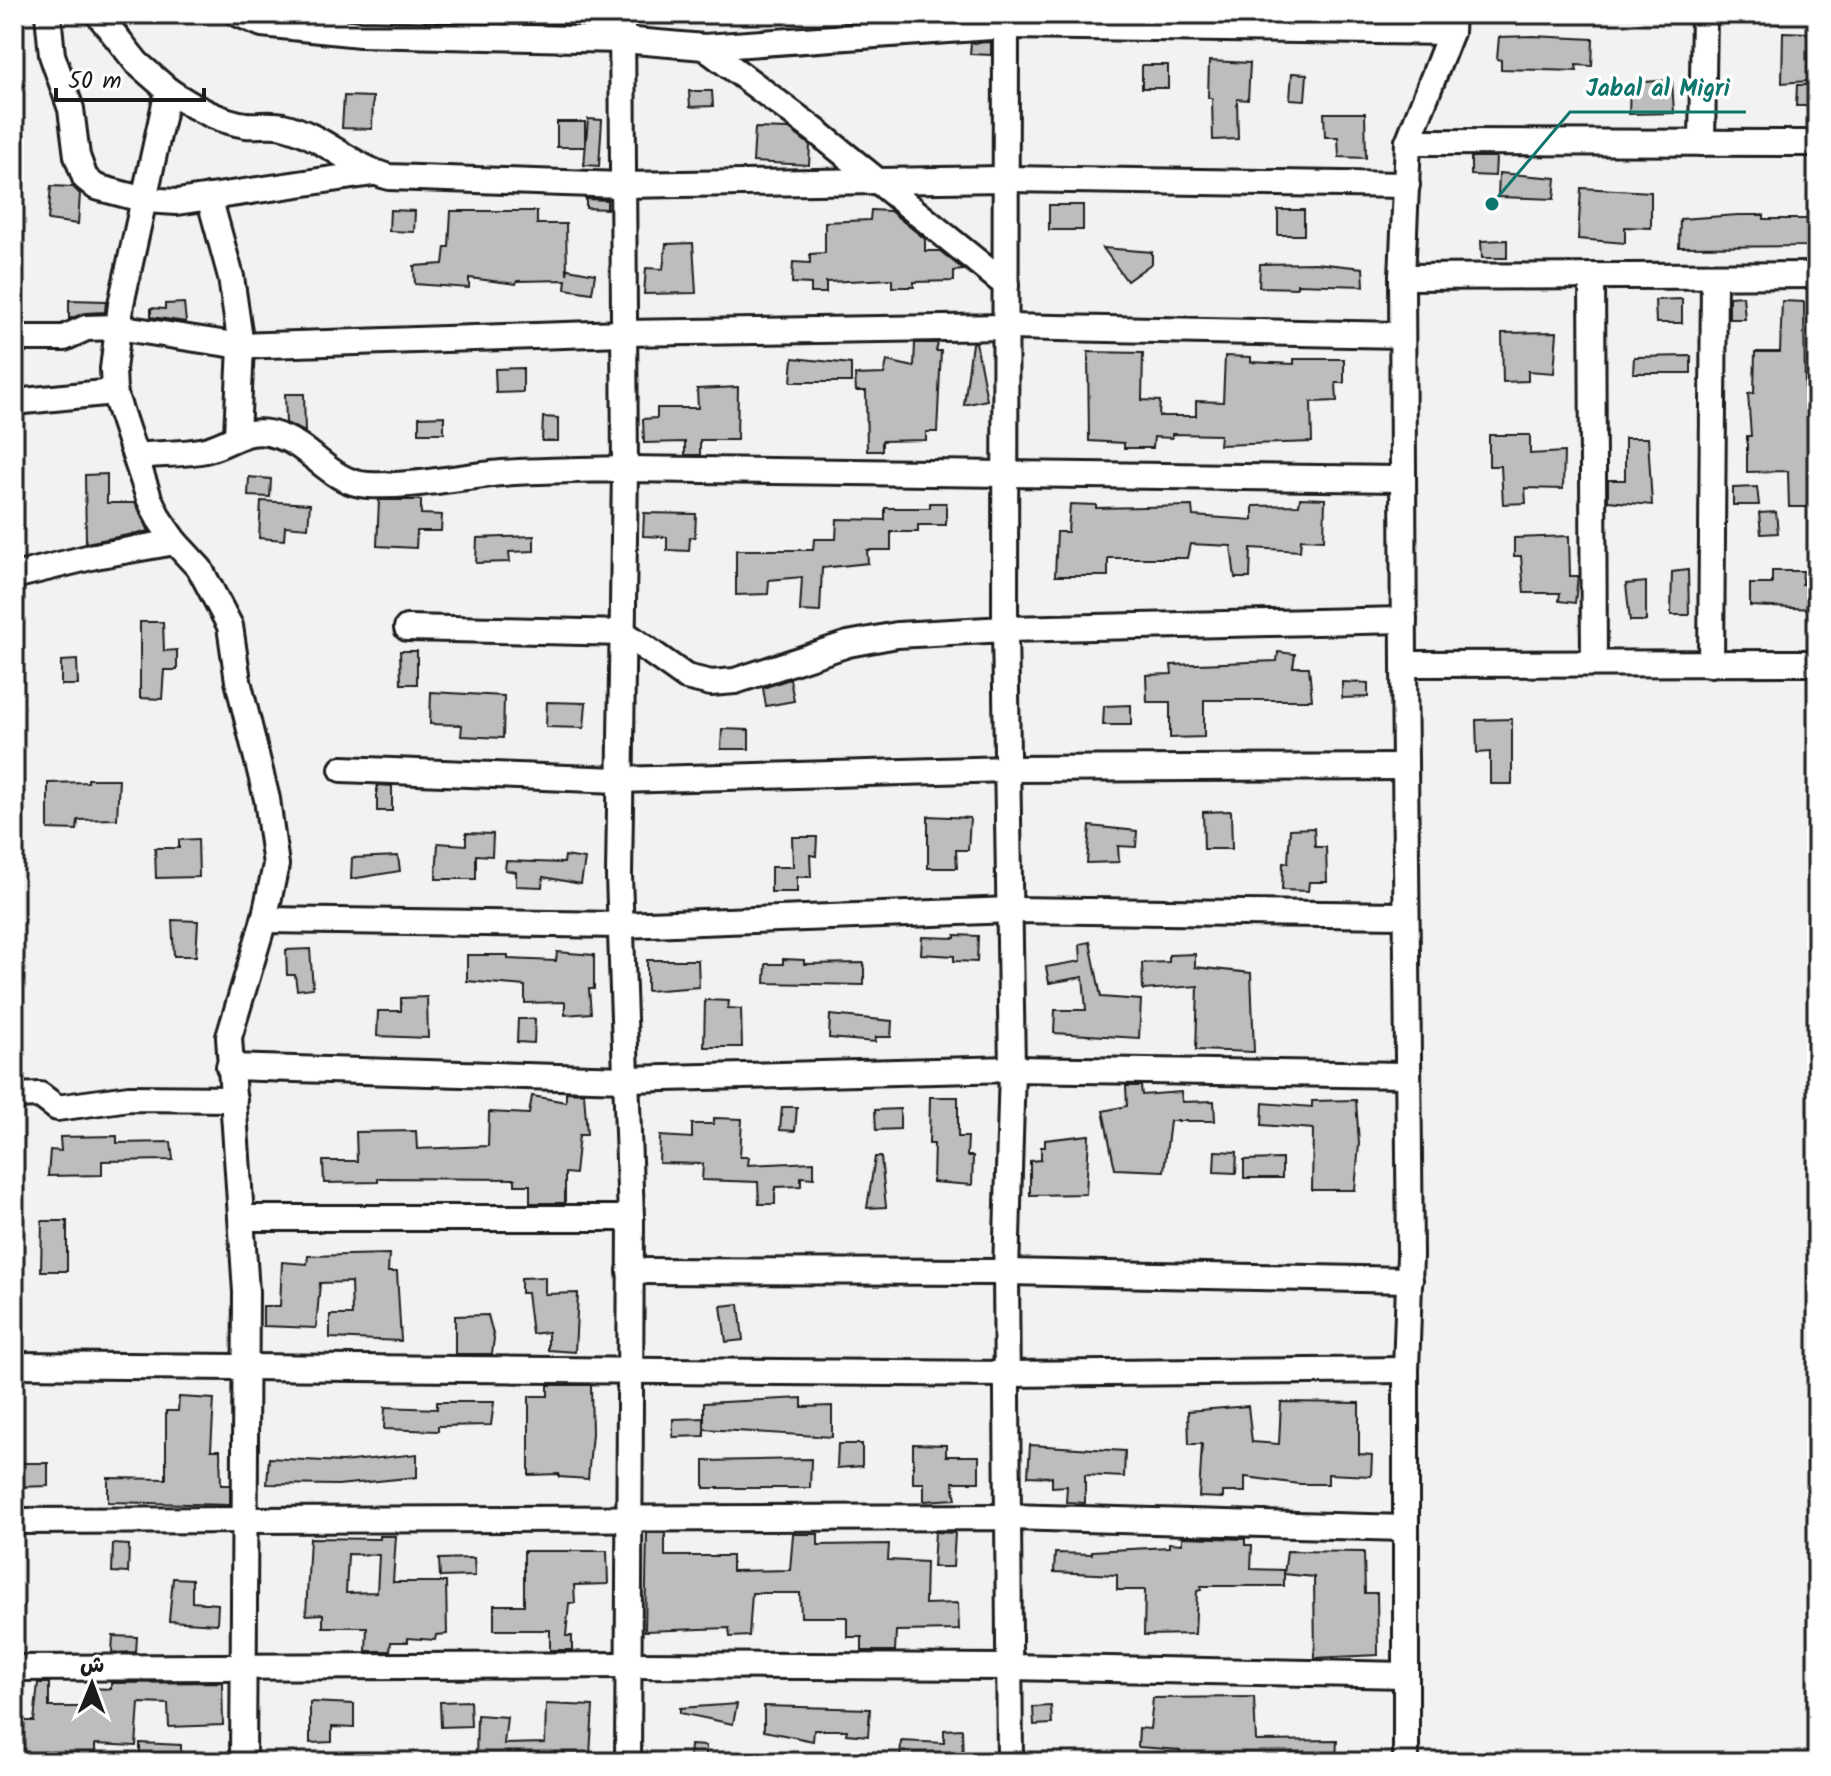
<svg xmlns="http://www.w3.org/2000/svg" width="1831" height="1776" viewBox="0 0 1831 1776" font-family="Kalam,'Playpen Sans Arabic',sans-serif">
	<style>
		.building { fill: #bdbdbd; stroke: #1c1c1c; stroke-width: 2; fill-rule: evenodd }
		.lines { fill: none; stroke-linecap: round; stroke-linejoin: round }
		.minor-casing { stroke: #1c1c1c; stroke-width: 30 }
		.minor { stroke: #fff; stroke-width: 24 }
		.leader { fill: none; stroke: #0f766e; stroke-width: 3 }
		.callout-dot { fill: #0f766e; stroke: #fff; stroke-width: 3 }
		.callout-label { font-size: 24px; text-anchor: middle; font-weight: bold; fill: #0f766e; stroke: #fff; stroke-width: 7; stroke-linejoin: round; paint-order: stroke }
	</style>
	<rect width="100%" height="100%" fill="#f2f2f2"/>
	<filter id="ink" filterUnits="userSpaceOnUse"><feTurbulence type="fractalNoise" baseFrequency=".0125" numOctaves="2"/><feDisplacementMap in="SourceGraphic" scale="16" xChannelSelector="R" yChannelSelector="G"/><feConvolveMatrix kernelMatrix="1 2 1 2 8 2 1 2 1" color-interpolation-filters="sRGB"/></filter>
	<g filter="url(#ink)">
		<g class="building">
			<path d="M1783,32L1809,33L1808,81L1782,83Z"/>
			<path d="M1533,36L1593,39L1592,66L1576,65L1577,71L1501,69V60L1497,59L1499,37Z"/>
			<path d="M991,42V55L970,54L971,43Z"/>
			<path d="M1209,61L1250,63L1248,100L1237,99L1238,139L1213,140L1212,98H1208Z"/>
			<rect x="1142" y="65" width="26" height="23"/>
			<path d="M1292,73L1307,74L1305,100L1290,99Z"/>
			<path d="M1672,80L1674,113L1629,114L1630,83Z"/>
			<path d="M1797,85H1817V106H1796Z"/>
			<path d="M689,91H712L713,106L690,107Z"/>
			<path d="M344,96L373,97L372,129L342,128Z"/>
			<path d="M1324,113H1365L1366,158L1339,157L1338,137H1325Z"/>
			<path d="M588,119L602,120L599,166L584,165Z"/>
			<rect x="557" y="122" width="28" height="25"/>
			<path d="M755,128L789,129L810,145L809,165L753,162Z"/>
			<path d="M1471,157H1496L1495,176L1471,175Z"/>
			<path d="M1499,173L1556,178L1554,199L1498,197Z"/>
			<path d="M51,186L73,187L80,194L78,224L48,220Z"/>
			<path d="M1581,188L1651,192V228L1625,227V243L1578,239Z"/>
			<path d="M586,199L607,200V209L586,208Z"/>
			<rect x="1049" y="205" width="34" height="25"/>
			<path d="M390,210L415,211L414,232L389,231Z"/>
			<path d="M871,210L890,211L925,239V251H940L964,270L954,271V281L914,282V287H892V279L826,282V293H811V284L792,283L793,262L810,263V254L825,253V222L870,220Z"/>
			<rect x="1278" y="210" width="26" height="25"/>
			<path d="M451,211H537V224H566L567,274L568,269L595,274L592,293L565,289L566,280L517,281L516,284L469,278V288L415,284L414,266L443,264L445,247H449Z"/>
			<path d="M1738,215H1764V219H1817V235L1810,236V246L1679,247L1680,219Z"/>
			<path d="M1507,240V258H1482L1481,241Z"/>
			<path d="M693,243L696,293L644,294L646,268L663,269L666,244Z"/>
			<path d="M1103,248L1152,252V263L1127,281Z"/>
			<path d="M1316,263L1363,268L1364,286L1297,284V288L1259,287L1260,264Z"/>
			<path d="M1743,296L1745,319H1729V297Z"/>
			<path d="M1682,299V323H1656L1655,300Z"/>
			<path d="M69,300L106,301L105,312L85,313L69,319Z"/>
			<path d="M1782,301L1804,302L1805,396H1817V445H1810L1812,507H1789L1788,471L1747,472V436H1751L1748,394L1754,393L1755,352H1780Z"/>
			<path d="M184,303L186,322L151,317V308L165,309V304Z"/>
			<path d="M1557,332L1554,373L1528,371V381L1503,382L1502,333Z"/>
			<path d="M976,342L987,400L964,405L972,343Z"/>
			<path d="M915,343H938L936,351H941L937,432H926V440L882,441V451H867L866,391H856L855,375L884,374L887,361L914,367Z"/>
			<path d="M1088,352L1143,353L1142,400L1160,401L1159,416H1196V401L1223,402L1225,356L1251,357V362L1294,364V359H1344V383H1336L1337,401L1311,402L1312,442L1219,445L1220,435L1172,434V438L1154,437L1153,448H1124V443L1089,441Z"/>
			<path d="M1691,356V373H1633L1634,357Z"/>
			<path d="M793,358L851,364V382H791Z"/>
			<path d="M523,368V392L496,393L495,369Z"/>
			<path d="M738,387L737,440H700V455H685V442L644,443L643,419L657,418V408H698L697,389Z"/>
			<path d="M285,394H304L305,432L286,423Z"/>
			<path d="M444,416V433H419V417Z"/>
			<path d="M543,417L558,418V441H542Z"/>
			<path d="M1489,435H1530V454L1564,452L1563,489L1525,488L1526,503L1503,504L1501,466H1489Z"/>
			<path d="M1625,438H1648L1652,505L1608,501V480H1625Z"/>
			<path d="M107,474V503H135L149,531L86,543L85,475Z"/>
			<path d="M249,477L271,479L270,497L248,496Z"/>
			<path d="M1757,487L1759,505H1733V488Z"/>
			<path d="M1300,498L1325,499L1324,540L1301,539L1300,551L1251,548L1250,578H1235L1231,546L1190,544L1187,558H1108V576H1055L1057,532H1068L1070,504L1096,505V508L1192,506L1193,516L1253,520V506L1299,505Z"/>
			<path d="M379,500H421V514L442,515L441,531H417L416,548L377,546Z"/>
			<path d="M261,501L310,504L308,528L285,526L284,540L259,538Z"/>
			<path d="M930,503H946V525H918V532H891V550H867L868,563L822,568L820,612L800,611L802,577L769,580L768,594L736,595V550H813L814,539H836L837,519L885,520V508H930Z"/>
			<path d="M1776,512L1778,533L1761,534L1759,513Z"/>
			<path d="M644,513L696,514L695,537H690L689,551L667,550V537L643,536Z"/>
			<path d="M534,536V551L509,552L510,562L476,563L477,538Z"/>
			<path d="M1569,536L1570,576H1578L1575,603L1559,601L1560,593H1524L1521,556H1514V538Z"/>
			<path d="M1688,570L1689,615H1671L1672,572Z"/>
			<path d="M1772,571H1803L1802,584L1816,585L1815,609L1750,606V584H1772Z"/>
			<path d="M1646,582V621H1630L1626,584Z"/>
			<path d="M140,622H163L164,651L177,650V670H164L162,699L140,698Z"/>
			<path d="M400,651H417V684H401Z"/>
			<path d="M1278,652L1295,654L1293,667H1309L1312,700H1204V737L1170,738V702H1147L1146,675L1172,674L1171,665L1277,661Z"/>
			<path d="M77,660L78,685H61V661Z"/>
			<path d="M790,679L794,701L766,706L763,688Z"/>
			<path d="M1342,682L1368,683V697L1342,698Z"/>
			<path d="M431,692L504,696L503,738L461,736L462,725L430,724Z"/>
			<path d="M547,702L586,703L584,728L546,727Z"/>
			<path d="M1131,705V725H1103L1104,706Z"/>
			<path d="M1512,719V784H1490V752L1477,753L1476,720Z"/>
			<path d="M722,729L749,730V749H721Z"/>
			<path d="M88,779H119L117,819L78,820L77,830L48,829V783L88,782Z"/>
			<path d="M377,785L392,786V811H377Z"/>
			<path d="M1231,811L1232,849H1204L1203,812Z"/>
			<path d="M928,816L970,818L968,850H956L957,868H928Z"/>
			<path d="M1090,826L1137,831L1136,847L1118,846L1119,862L1087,863Z"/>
			<path d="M1314,828L1315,847H1326L1327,882H1309L1308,891L1282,890L1283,863H1288L1290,829Z"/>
			<path d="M466,833L493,834L492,856L476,855V879H436L438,843L466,845Z"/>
			<path d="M792,837H817L816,856L810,855L811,877H797V892H771V867H793Z"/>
			<path d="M198,839L199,877L156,878L155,848H179V840Z"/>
			<path d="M398,856L400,871L351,879L352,858Z"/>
			<path d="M565,856L585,859L581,884L543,877L542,887L516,886V872L505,870L506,861L564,863Z"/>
			<path d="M172,920L198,921L196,956H174Z"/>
			<path d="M955,935L978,936L977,962L954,961V956L921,954L922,937L955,938Z"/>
			<path d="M1090,942L1101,997L1141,1000L1139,1038L1054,1033L1055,1010H1086L1083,977L1049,983L1046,967L1081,961L1080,944Z"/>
			<path d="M310,949L313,988L297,990L295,975H287L286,950Z"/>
			<path d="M557,952L594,955V989H589L591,1013L565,1015V1002L525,1003V986L467,981V955H508V959L556,961Z"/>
			<path d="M1195,954V967L1251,973L1254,1052L1196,1050L1198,986L1143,990L1142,963L1169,962V955Z"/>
			<path d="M783,959L804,960V964L864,963V985L765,983L766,964H783Z"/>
			<path d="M647,960H698L699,987L647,991Z"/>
			<path d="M427,997L428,1038L377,1036L378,1011H401V998Z"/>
			<path d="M705,1000L729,1001L728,1008L741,1009L742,1047H704Z"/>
			<path d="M830,1015L892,1021L891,1037H876L875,1042L829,1038Z"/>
			<path d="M518,1019H535L534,1043L517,1042Z"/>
			<path d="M1126,1086H1141L1142,1095L1181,1092L1182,1102L1214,1101L1215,1121H1170L1164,1171L1115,1169L1103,1111L1127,1106Z"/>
			<path d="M566,1092L584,1093L587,1135H579L575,1174L565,1173V1203H530V1185H515V1179L378,1178V1182L324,1183L323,1161H357L356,1132L416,1131L417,1149L488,1146L489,1112L529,1114L532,1096L566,1102Z"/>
			<path d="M930,1097H958V1137H968L967,1156H973L972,1185L933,1182L934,1144H929Z"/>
			<path d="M1356,1100L1359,1144L1355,1190H1312L1313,1129L1262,1125L1263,1103L1312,1107V1101Z"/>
			<path d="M782,1107H797L795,1131L780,1130Z"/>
			<path d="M900,1109V1129L876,1130L875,1110Z"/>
			<path d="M714,1118L742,1119L740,1157H749L748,1165L814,1162V1178L801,1177V1186L775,1187V1204H759L758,1182L702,1180L703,1164L659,1163L660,1136L692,1138V1124H714Z"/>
			<path d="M1089,1135L1086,1194L1030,1195V1161L1041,1160V1147H1045V1140Z"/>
			<path d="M117,1136V1143L171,1142L173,1160L102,1161V1175L48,1176L50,1150L61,1151L60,1137Z"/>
			<path d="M1215,1151L1237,1152L1236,1173L1214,1172Z"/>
			<path d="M875,1157H881L886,1207L867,1208Z"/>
			<path d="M1282,1159V1178H1244V1160Z"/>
			<path d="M42,1221H67V1271H41Z"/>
			<path d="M389,1254L388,1272H397L401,1341L330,1338V1315H352L351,1282L320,1283L316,1328L263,1326V1306H280L282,1262L307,1264L308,1256Z"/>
			<path d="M545,1277V1294L578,1293L575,1352L548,1350V1332L532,1334L527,1293H521V1278Z"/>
			<path d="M739,1304L743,1340L726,1342L721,1306Z"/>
			<path d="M488,1315L494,1338L492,1354H455V1316Z"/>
			<path d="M548,1385H591L592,1433L588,1479L559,1477V1474L529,1475V1396H548Z"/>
			<path d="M179,1397L214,1399L211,1450H220L221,1485H230V1505L108,1502V1478L166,1479V1411H178Z"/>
			<path d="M802,1398V1407L832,1406V1437L704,1429V1403Z"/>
			<path d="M437,1402H494L491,1425L438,1426V1431L384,1429L385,1407L437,1409Z"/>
			<path d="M1281,1402L1359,1403V1454L1372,1455L1371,1476L1328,1474V1484H1300L1245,1477V1492H1223V1498L1199,1497L1202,1444H1189L1188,1411L1248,1406L1252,1442L1279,1444Z"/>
			<path d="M704,1418V1436L673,1437V1419Z"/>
			<path d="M838,1444H862V1466L837,1468Z"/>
			<path d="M913,1444L946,1445V1456H979V1482H953L956,1499L924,1501V1483H913Z"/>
			<path d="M1030,1445L1125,1451L1124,1477L1085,1475V1503L1066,1502L1067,1486L1052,1487V1477L1028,1476Z"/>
			<path d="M417,1454V1477L338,1485L267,1484L269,1458L342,1462Z"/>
			<path d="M811,1459L810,1488H704V1461Z"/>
			<path d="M19,1463H48V1486L18,1487Z"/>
			<path d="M935,1532L955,1533L953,1567H933Z"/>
			<path d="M647,1533H665V1556H732V1571L790,1570L793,1534H818V1545L889,1544L888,1560L926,1562L925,1604L958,1603L959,1630L896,1631L895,1651H862V1637H847V1617H801L800,1593H752L749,1636L730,1637L729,1628L645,1631Z"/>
			<path d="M380,1536H396L393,1582H446L447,1634L436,1635L435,1640L408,1638V1642H391L390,1651H366L367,1627H323V1614L306,1615L310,1538L380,1539ZM348,1554L379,1555L377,1592L346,1593Z"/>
			<path d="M1182,1537L1245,1539V1545H1252L1251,1569L1284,1570V1586H1201V1590L1197,1591L1195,1634L1144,1635L1145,1590H1117V1575L1054,1572L1055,1553L1092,1554V1551L1169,1547V1543L1182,1544Z"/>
			<path d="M113,1544L129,1545L128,1573L112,1572Z"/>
			<path d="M524,1551H607L608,1584L574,1585L575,1603H569L566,1636H572V1650H550V1630H494V1605H524Z"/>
			<path d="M1287,1551L1364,1552L1365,1593H1377L1378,1655L1315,1658L1314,1577L1284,1574Z"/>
			<path d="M474,1558L475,1576L440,1577L439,1559Z"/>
			<path d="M173,1578L192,1579V1602L218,1604L217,1624L169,1621Z"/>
			<path d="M113,1636L137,1637L136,1652L112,1653Z"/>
			<path d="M222,1682L223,1725L169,1727L168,1704L139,1703L136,1746L95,1744V1762H14V1721H34L38,1683H49V1707H90L91,1688L111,1689V1683Z"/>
			<path d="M1254,1697L1256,1741L1337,1740L1336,1762H1181L1180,1750L1138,1747L1139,1728L1150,1729L1153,1698Z"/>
			<path d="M470,1701L471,1726L441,1727L440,1702Z"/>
			<path d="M310,1702L354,1704V1728L332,1727V1742L310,1743Z"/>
			<path d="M546,1704L593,1706L590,1755H548V1762H476L477,1715L507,1717L504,1744L545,1743Z"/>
			<path d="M737,1704L733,1724L680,1713V1708Z"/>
			<path d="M764,1706L870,1709L868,1736L846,1734L847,1730H814L813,1741L764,1731Z"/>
			<path d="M1051,1706L1052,1724L1034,1725L1033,1707Z"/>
			<path d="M962,1729L963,1762H900L901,1741L944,1743V1730Z"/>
			<path d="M140,1743L181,1745V1762H140Z"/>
			<path d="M690,1745L706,1746L705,1762H689Z"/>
		</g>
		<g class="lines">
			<g class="minor-casing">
				<g id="minor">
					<path d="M48,14L52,55L71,109L77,156L85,178L96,187L145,200L177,202L373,173"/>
					<path d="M98,14L137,63L168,90L121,304L113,369L114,392L149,498L159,519L175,542L200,569L230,626L238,681L267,799L276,865L264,920L229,1037L246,1292L243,1762"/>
					<path d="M238,14L262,24L360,34L623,40L704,47L1006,26L1451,32"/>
					<path d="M622,14L625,469L619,876L631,1218L628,1762"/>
					<path d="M1006,14L1005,629L1012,1069L1006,1272L1010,1762"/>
					<path d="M704,47L816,131L1006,285"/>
					<path d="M168,90C191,106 218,121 246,125C258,126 272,123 283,126C322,135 351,167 389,177L622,185L1003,179L1407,185"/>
					<path d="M1408,142L1817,143"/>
					<path d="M1702,143L1704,14"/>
					<path d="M209,197L231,277L241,346L237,435"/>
					<path d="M1592,276L1594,663"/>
					<path d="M1402,277L1817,275"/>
					<path d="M14,338H64L86,328L117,327L241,346L622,333L1006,327L1402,335"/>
					<path d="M14,402L114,392"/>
					<path d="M136,456C158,453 190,455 209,449C236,441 247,425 279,436C313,447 330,483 368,485C413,487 457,477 502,473C543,470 584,470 625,469L1401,479"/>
					<path d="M14,576L95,556L175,542"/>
					<path d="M407,628L624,633L686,677L711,683L735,681L848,644L897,635L1005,629L1404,620"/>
					<path d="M1404,664L1402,277L1408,142L1451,32L1452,14"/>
					<path d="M1711,664L1714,277"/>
					<path d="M342,769L618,780L1008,769L1403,767"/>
					<path d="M264,920L622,925L1011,910L1405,915"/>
					<path d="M229,1067L626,1079L1012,1069L1406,1075"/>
					<path d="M14,1096L40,1095L57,1108L129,1098L234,1099"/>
					<path d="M242,1218H631"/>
					<path d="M630,1271L1006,1272L1410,1280"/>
					<path d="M14,1365L1007,1374L1406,1370"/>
					<path d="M14,1521L1009,1517L1405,1528"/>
					<path d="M14,1668L629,1665L1009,1667L1406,1675"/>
					<path d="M1406,1762V1370L1410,1255L1404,664L1817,663"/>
				</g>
			</g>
			<use href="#minor" class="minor"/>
		</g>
	</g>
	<path class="leader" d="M1492 204L1570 112H1746"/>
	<circle class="callout-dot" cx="1492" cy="204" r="8"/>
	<g class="callout-label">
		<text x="1658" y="96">Jabal al Migri</text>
	</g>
	<rect width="1831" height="1776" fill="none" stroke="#fff" stroke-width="48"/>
	<rect x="24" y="24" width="1783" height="1728" fill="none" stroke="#1c1c1c" stroke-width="3" filter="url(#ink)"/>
	<g transform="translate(92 1684) rotate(1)" stroke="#ffffff" stroke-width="6" paint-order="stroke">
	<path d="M0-6L14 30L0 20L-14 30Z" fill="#1c1c1c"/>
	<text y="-12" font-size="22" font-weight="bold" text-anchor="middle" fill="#1c1c1c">ش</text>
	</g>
	<path d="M56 88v12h148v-12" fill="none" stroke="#1c1c1c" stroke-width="4"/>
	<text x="68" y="88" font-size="24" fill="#1c1c1c" stroke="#ffffff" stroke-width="6" paint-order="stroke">50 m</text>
</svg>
